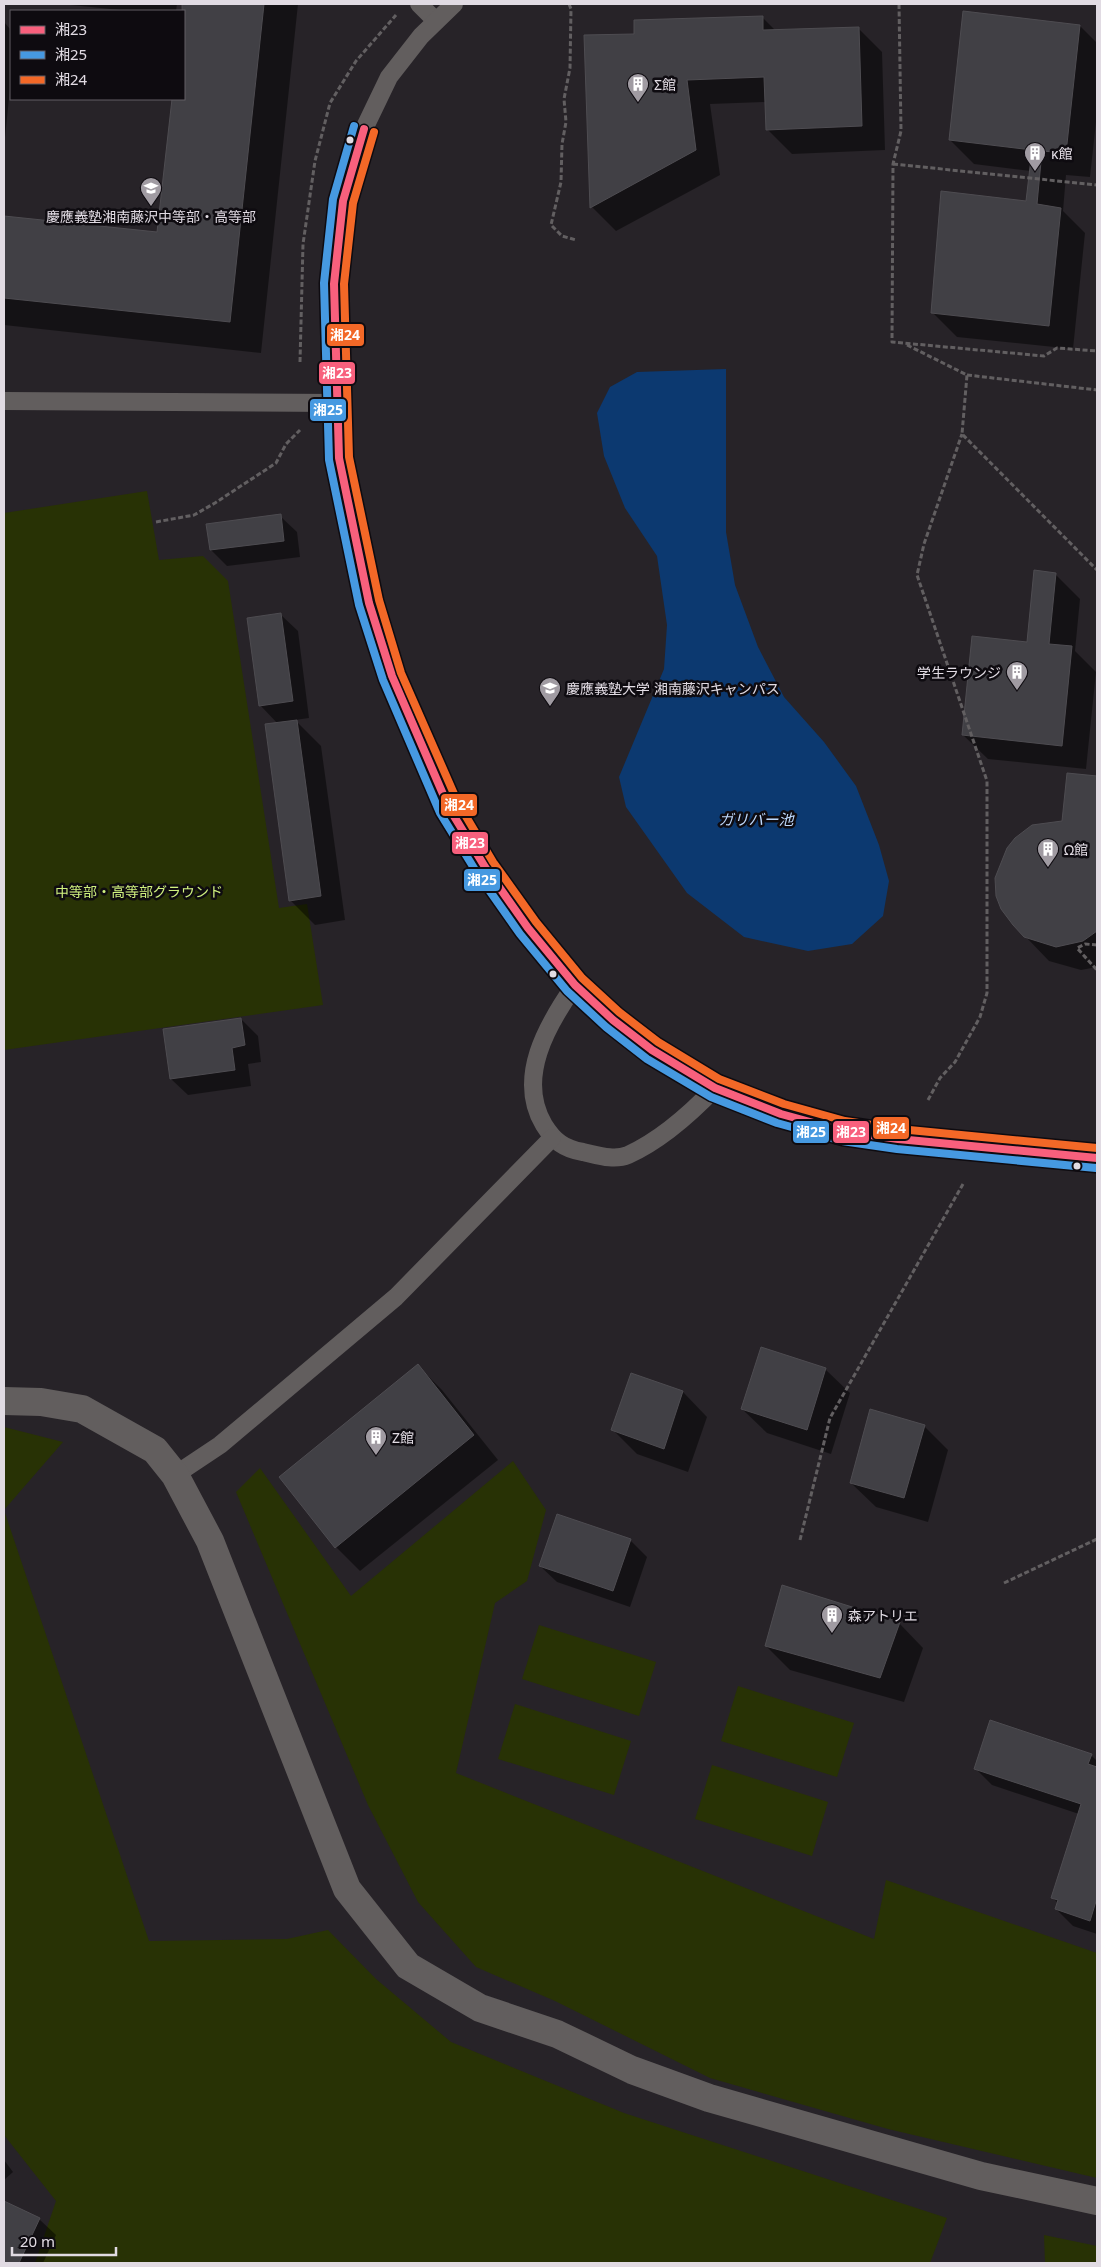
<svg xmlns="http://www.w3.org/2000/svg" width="1101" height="2267" viewBox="0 0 1101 2267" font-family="'Noto Sans','Noto Sans JP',sans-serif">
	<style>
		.green { fill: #283205 }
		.water { fill: #0c3970 }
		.shadow { fill: #0007 }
		.building { fill: #414045; stroke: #4e4c51 }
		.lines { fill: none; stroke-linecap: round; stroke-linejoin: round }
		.path { stroke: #625f61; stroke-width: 3; stroke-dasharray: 5 2.5; stroke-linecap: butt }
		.lane { stroke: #625e5e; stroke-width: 18 }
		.street { stroke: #625e5e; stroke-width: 28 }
		.bus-1-casing { stroke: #0e0b10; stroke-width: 11 }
		.bus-2-casing { stroke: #0e0b10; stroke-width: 11 }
		.bus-3-casing { stroke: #0e0b10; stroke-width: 11 }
		.bus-1 { stroke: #f8607d; stroke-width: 8 }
		.bus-2 { stroke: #4699e1; stroke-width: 8 }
		.bus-3 { stroke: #f36827; stroke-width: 8 }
		.bus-dot { fill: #e1dbe3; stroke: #0e0b10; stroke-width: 2 }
		.labels { text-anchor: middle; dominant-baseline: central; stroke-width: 5; stroke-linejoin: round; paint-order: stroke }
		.poi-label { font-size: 14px; fill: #e1dbe3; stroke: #0e0b10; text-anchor: start }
		.park-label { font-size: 14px; fill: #d0f17f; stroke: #0e0b10 }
		.water-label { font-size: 15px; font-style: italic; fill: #bfdafe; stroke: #0e0b10 }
		.line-badge { stroke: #0e0b10; stroke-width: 2 }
		.badge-label { font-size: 14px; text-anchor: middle; font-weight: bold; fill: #fff }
	</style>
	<rect width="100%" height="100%" fill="#272328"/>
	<g class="green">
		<path d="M147,491L159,560L203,556L228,581L279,908L307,904L323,1005L4,1050V513Z"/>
		<path d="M4,1427L63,1442L4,1510L149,1941L287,1939L328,1930L376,1979L451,2042L624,2113L947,2218L930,2263H35L56,2201L4,2135Z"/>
		<path d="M513,1461L546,1510L527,1581L495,1603L456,1773L874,1939L886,1880L1097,1953V2178L888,2129L710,2078L555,2001L476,1967L418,1902L368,1805L236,1492L260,1468L351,1596Z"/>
		<path d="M539,1625L656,1662L639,1716L522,1679Z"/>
		<path d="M738,1686L854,1723L837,1777L721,1741Z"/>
		<path d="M515,1704L631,1741L614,1795L498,1759Z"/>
		<path d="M712,1765L828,1802L812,1856L695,1819Z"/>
		<path d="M1044,2235L1097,2246V2263H1045Z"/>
	</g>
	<path class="water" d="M726,369V532L735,585L758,647L784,697L824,742L856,786L879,845L889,881L883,916L852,944L808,951L744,937L687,893L626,807L619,777L664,669L667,625L657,556L625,508L604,456L597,413L610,387L637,372Z"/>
	<g class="shadow">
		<path d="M61,4H177L176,11H130Z"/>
		<path d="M183,4H298L261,353L4,325V217L158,234L173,99H184Z"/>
		<path d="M762,17L775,30L858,28L882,52L885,150L792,154L767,129L766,102L710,104L720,175L616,231L592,207L586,36L636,35Z"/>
		<path d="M4,22L11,30V79L4,147Z"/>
		<path d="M1080,26L1097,43V113L1090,177L1066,175L1063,211L1085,233L1073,349L957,337L933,313L1027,202L1031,171L974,164L950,140Z"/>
		<path d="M280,516L297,532L300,557L227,566L211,550Z"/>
		<path d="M1055,574L1080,599L1075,651L1096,672L1086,769L988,759L963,735L1028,643Z"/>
		<path d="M281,615L298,631L309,718L295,720L321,746L345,920L315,925L290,900L278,724L260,705Z"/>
		<path d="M1068,774L1097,777V967L1081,970L1049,961L1025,936L1063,822Z"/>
		<path d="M241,1019L258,1036L261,1062L248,1064L251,1086L188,1095L171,1079Z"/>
		<path d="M418,1366L442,1390L498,1460L360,1571L336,1547Z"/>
		<path d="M825,1369L850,1393L831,1454L767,1433L742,1409Z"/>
		<path d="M632,1374L683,1392L707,1417L688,1472L637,1454L613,1430Z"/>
		<path d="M924,1426L948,1450L928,1522L876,1507L851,1483Z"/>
		<path d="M630,1540L647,1557L630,1607L557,1582L540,1566Z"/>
		<path d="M899,1623L923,1648L904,1702L790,1670L766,1646Z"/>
		<path d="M1091,1755L1097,1761V1934L1073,1926L1056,1909L1058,1903L1053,1898L1079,1814L992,1785L975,1768Z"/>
		<path d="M4,2160L13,2172L4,2180Z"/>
		<path d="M4,2202L39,2219L56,2235L43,2263H4Z"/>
	</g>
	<g class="building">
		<path d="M182,4H264L230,322L4,298V216L157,232L172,99H184Z"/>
		<path d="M963,11L1080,25L1066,153L1042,151L1037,204L1061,208L1049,326L931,313L941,191L1026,201L1032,150L949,140Z"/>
		<path d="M763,16V30L859,27L862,126L766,130L764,77L687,80L696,150L590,208L584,35L634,34V20Z"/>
		<path d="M281,514L284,541L210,550L206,524Z"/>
		<path d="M1034,570L1056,573L1049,644L1072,646L1062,746L962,735L972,636L1027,642Z"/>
		<path d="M281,613L293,701L259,706L247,618Z"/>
		<path d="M297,720L321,896L289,901L265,724Z"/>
		<path d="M1067,773L1097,776V931L1083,941L1056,947L1024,937L1013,925L1001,909L996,896L995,878L1007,848L1015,838L1032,825L1062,821Z"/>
		<path d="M241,1018L245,1045L232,1048L235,1070L170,1079L163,1029Z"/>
		<path d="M761,1347L826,1368L807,1430L741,1409Z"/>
		<path d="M418,1364L474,1435L335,1548L279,1477Z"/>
		<path d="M631,1373L683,1391L664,1449L611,1430Z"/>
		<path d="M870,1409L925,1425L904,1498L850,1483Z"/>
		<path d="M557,1514L631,1539L613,1591L539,1566Z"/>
		<path d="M782,1585L900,1622L880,1678L765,1646Z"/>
		<path d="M990,1720L1092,1754L1088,1764L1097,1767V1898L1090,1921L1055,1909L1058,1900L1051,1898L1081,1804L974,1769Z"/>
		<path d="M4,2201L40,2218L19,2263H4Z"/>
	</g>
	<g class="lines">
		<g class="path">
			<path d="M569,4L571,9L570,68L564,99L566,122L562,144L561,182L551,225L562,236L576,240"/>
			<path d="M899,4L901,131L893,164L892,342L1044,356L1057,348L1097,351"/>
			<path d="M893,164L1097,185"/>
			<path d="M907,345L967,375L962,434L1097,570"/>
			<path d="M300,362L303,244L315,161L330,103L356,61L396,15"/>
			<path d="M967,375L1097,390"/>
			<path d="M156,522L194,515L215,503L276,463L286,444L300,430"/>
			<path d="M1097,945L1085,944L1077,948L1097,970"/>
			<path d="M928,1100L940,1078L955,1062L980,1017L987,993V781L917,575L924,544L962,434"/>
			<path d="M800,1540L830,1418L963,1184"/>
			<path d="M1004,1583L1097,1539"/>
		</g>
		<g class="lane">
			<path d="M419,4L436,21"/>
			<path d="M454,4L421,36L389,77L364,129L343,201L334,284L339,458L369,603L392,676L449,808L485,867L528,928L575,985L613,1020L652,1050L715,1088L781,1114L843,1131L898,1139L1097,1158"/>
			<path d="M4,401L336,403"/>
			<path d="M575,985C547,1025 516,1078 544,1125C554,1141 564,1149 583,1152C597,1155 614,1161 628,1155C659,1141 692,1112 715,1088"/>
			<path d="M175,1475L220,1445L396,1297L552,1138"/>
		</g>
		<path class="street" d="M4,1401L41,1402L82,1409L155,1450L175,1475L210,1541L347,1889L408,1966L480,2008L557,2034L632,2070L709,2098L981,2176L1097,2201"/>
		<g class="bus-1-casing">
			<path id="bus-1" d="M364,129L343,201L334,284L339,458L369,603L392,676L449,808L485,867L528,928L575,985L613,1020L652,1050L715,1088L781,1114L843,1131L898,1139L1097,1158"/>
		</g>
		<g class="bus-2-casing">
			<path id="bus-2" d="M354,126L333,199L324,283L329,460L359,605L383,680L440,813L477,873L520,934L567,991L606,1027L647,1059L711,1097L777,1123L842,1141L897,1149L1096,1168"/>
		</g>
		<g class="bus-3-casing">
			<path id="bus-3" d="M374,132L353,203L344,284L349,457L379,600L401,673L458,803L493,862L536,922L582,978L619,1012L658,1042L719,1079L784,1104L845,1121L899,1129L1097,1148"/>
		</g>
		<use href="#bus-1" class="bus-1"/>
		<use href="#bus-2" class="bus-2"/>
		<use href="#bus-3" class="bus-3"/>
	</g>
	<defs>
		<g id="building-pin" transform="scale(1.125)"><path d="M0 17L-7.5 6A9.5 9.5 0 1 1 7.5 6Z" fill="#a09ba2" stroke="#0e0b10"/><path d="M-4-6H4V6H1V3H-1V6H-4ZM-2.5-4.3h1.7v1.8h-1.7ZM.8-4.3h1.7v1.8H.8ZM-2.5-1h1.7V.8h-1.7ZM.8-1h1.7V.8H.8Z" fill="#fff"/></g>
		<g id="school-pin" transform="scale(1.125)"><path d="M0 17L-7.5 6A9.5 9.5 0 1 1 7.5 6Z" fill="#a09ba2" stroke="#0e0b10"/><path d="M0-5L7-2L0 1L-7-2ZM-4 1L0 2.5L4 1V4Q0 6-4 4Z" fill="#fff"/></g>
		<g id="university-pin" transform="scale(1.125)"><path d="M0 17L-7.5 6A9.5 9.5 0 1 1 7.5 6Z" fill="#a09ba2" stroke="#0e0b10"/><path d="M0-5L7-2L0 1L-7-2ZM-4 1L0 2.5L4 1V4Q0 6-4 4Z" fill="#fff"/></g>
	</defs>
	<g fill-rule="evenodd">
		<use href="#building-pin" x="638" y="84"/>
		<use href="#building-pin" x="1035" y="153"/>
		<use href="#school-pin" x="151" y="188"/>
		<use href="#building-pin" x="1017" y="672"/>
		<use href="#university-pin" x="550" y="688"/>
		<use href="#building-pin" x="1048" y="849"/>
		<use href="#building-pin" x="376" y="1437"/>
		<use href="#building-pin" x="832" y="1615"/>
	</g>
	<g class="bus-dot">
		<circle cx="350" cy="140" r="4.5"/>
		<circle cx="553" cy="974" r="4.5"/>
		<circle cx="1077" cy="1166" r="4.5"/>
	</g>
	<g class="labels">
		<g class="poi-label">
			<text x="654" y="84">Σ館</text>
			<text x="1051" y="153">κ館</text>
			<text x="151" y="216" text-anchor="middle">慶應義塾湘南藤沢中等部・高等部</text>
			<text x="1001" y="672" text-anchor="end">学生ラウンジ</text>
			<text x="566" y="688">慶應義塾大学 湘南藤沢キャンパス</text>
			<text x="1064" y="849">Ω館</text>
			<text x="392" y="1437">Ζ館</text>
			<text x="848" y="1615">森アトリエ</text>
		</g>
		<g class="park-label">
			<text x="139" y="891">中等部・高等部グラウンド</text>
		</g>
		<g class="water-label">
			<text x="756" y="819">ガリバー池</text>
		</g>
	</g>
	<g class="line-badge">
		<rect x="326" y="323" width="39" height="24" rx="5" fill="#f36827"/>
		<rect x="318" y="361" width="38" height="24" rx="5" fill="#f8607d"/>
		<rect x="309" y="398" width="38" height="24" rx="5" fill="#4699e1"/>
		<rect x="440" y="793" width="38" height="24" rx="5" fill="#f36827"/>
		<rect x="451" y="831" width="38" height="24" rx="5" fill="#f8607d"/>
		<rect x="463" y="868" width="38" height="24" rx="5" fill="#4699e1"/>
		<rect x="872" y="1116" width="38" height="24" rx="5" fill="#f36827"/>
		<rect x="832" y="1120" width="38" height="24" rx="5" fill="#f8607d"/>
		<rect x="792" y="1120" width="38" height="24" rx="5" fill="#4699e1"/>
	</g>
	<g class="badge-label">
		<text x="345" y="340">湘24</text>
		<text x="337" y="378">湘23</text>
		<text x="328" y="415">湘25</text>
		<text x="459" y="810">湘24</text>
		<text x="470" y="848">湘23</text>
		<text x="482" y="885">湘25</text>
		<text x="891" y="1133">湘24</text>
		<text x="851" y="1137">湘23</text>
		<text x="811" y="1137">湘25</text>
	</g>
	<rect width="1101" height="2267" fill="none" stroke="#e1dbe3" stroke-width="10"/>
	<rect x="10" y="10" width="175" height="90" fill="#0e0b10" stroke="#625e64"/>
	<rect x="20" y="26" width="25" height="8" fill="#f8607d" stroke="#625e64"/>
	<text x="55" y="35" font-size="15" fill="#e1dbe3">湘23</text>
	<rect x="20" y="51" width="25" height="8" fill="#4699e1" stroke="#625e64"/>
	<text x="55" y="60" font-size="15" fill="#e1dbe3">湘25</text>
	<rect x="20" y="76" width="25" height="8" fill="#f36827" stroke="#625e64"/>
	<text x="55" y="85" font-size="15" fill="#e1dbe3">湘24</text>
	<path d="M12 2247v8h104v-8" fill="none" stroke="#e1dbe3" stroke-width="2.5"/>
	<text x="20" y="2247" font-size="15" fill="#e1dbe3" stroke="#0e0b10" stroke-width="4" paint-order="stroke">20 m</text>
</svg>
